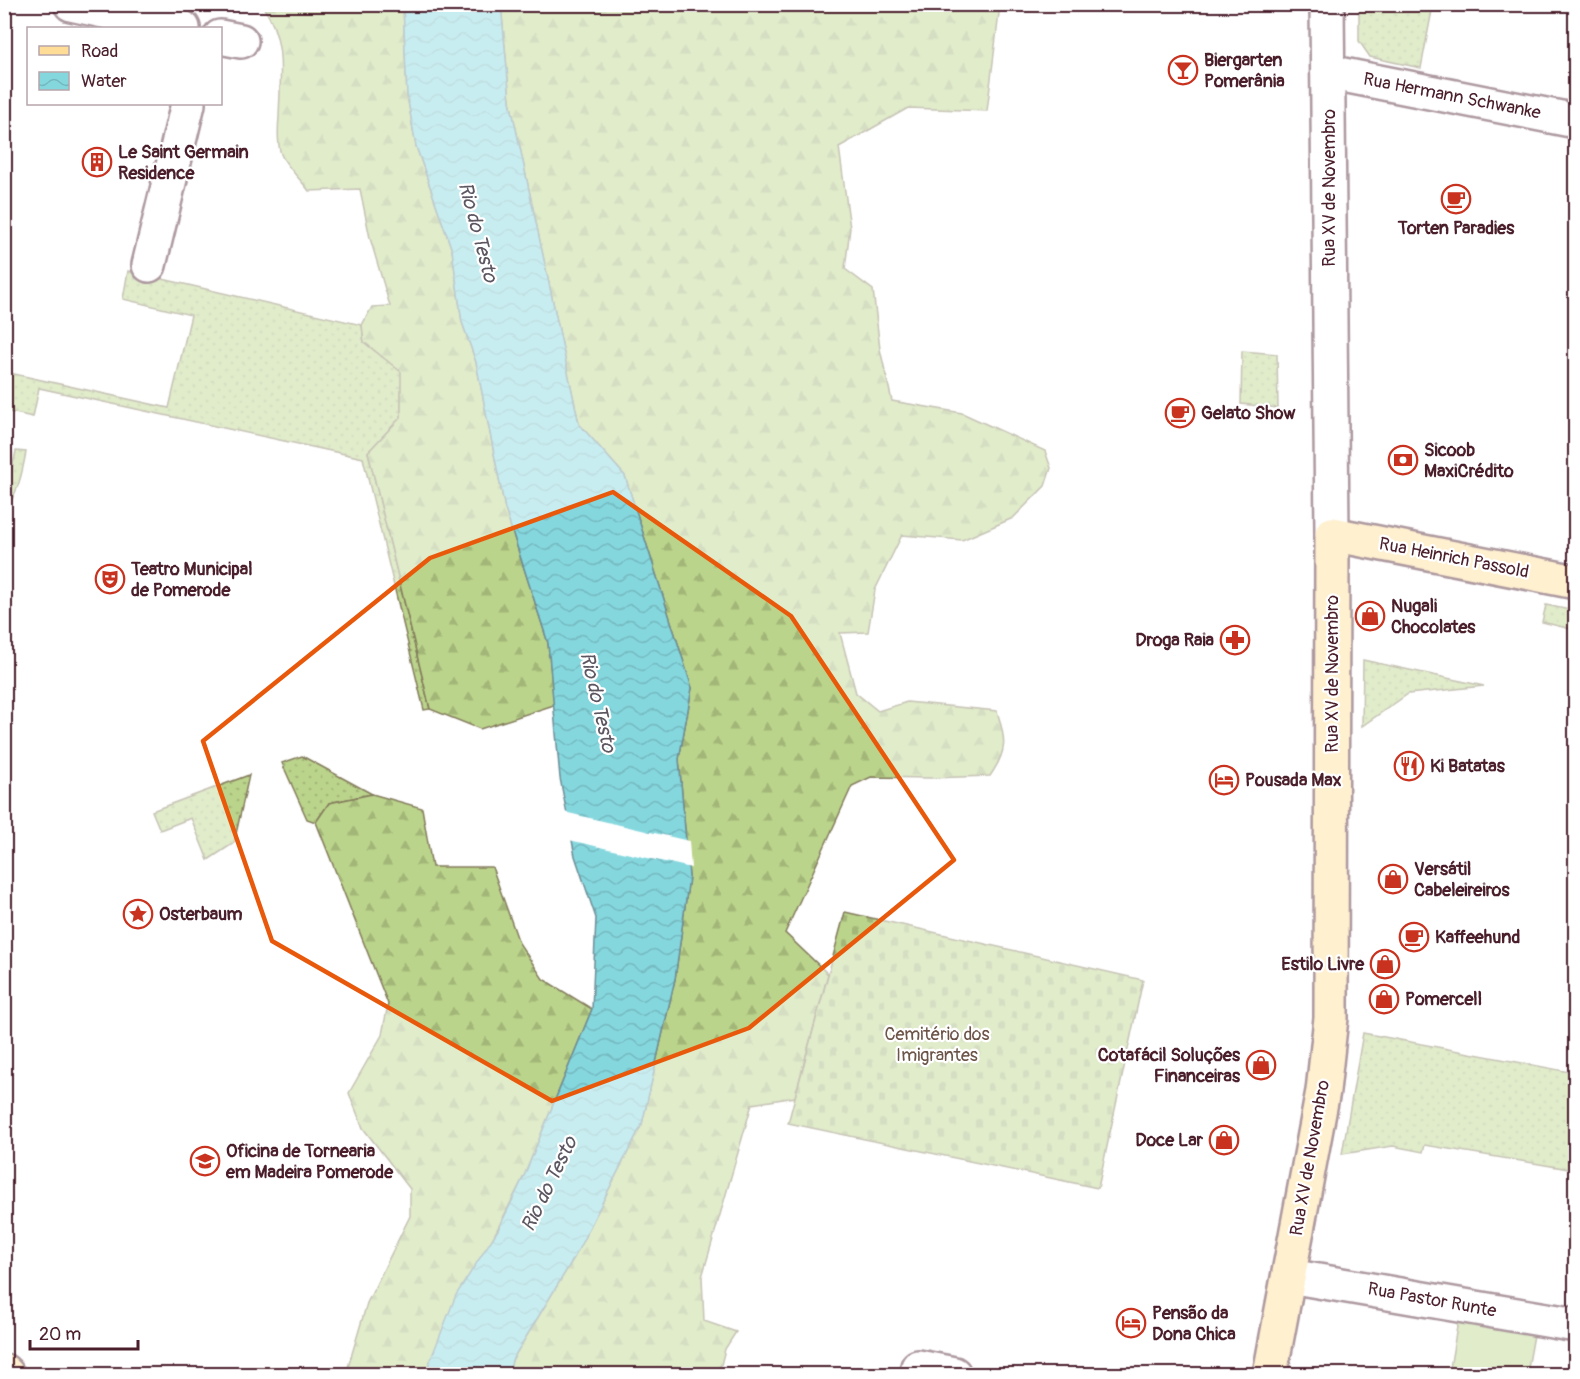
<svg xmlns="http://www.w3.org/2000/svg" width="1580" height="1379" viewBox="0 0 1580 1379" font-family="Pangolin,sans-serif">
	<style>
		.grass { fill: url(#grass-dots); stroke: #827a5b; stroke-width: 1.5 }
		.forest { fill: url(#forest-firs); stroke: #827a5b; stroke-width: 1.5 }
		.cemetery { fill: url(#cemetery-stones); stroke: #827a5b; stroke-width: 1.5 }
		.park { fill: #bbd48b; stroke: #827a5b; stroke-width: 1.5 }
		.water { fill: url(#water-waves); stroke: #6d8d96; stroke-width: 1.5 }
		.pier { fill: #fff }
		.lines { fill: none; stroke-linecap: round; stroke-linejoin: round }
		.minor-casing { stroke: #4a1f2b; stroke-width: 38 }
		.tertiary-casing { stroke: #4a1f2b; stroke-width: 38 }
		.secondary-casing { stroke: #4a1f2b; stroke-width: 38 }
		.primary-casing { stroke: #4a1f2b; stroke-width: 38 }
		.minor { stroke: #fff; stroke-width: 33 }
		.tertiary { stroke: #fff; stroke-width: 33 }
		.secondary { stroke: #fff; stroke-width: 33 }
		.primary { stroke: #ffdd96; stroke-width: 33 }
		.marked { fill: none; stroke: #e8590c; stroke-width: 4.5; stroke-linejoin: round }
		.labels { text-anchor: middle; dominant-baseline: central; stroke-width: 4.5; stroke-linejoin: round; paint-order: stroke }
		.poi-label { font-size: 18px; font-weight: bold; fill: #4a1f2b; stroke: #fff; text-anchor: start }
		.street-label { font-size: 18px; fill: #4a1f2b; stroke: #fff }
		.park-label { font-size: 18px; fill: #6c5548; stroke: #fff }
		.water-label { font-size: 20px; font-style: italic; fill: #5c5661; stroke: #fff }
	</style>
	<defs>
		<pattern id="grass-dots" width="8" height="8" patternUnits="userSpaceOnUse" patternTransform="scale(1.5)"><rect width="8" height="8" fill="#bbd48b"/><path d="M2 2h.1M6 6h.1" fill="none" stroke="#a2b678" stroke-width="1.8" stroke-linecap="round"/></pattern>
		<pattern id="forest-firs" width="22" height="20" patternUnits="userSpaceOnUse" patternTransform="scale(1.5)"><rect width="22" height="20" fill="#bbd48b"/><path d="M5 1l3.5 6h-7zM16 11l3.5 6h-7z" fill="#a2b678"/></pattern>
		<pattern id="cemetery-stones" width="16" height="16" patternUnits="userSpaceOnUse" patternTransform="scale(1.5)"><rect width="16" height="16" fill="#bbd48b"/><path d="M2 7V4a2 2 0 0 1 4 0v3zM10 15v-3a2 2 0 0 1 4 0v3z" fill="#a2b678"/></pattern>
		<pattern id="water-waves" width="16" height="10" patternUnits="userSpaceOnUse" patternTransform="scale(1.5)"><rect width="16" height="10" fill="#85d7de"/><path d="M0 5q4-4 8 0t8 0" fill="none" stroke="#74b8bf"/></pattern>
	</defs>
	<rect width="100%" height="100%" fill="#fff"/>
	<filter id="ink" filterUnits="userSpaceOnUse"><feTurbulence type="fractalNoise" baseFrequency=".0167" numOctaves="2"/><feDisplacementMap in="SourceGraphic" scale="12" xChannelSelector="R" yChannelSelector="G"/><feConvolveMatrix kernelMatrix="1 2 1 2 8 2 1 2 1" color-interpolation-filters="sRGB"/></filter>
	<g filter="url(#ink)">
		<g class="grass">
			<path d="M1359,5H1433L1421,68L1370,57L1359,41Z"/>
			<path d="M128,271L362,325L364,342L402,371L401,417L368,452L430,709L424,710L363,458L39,388L33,417L5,411V372L169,408L191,315L123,299Z"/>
			<path d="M1242,351L1277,354L1278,408L1241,404Z"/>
			<path d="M16,451L26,452C22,474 18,493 5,510C4,490 12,471 16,451Z"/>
			<path d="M1546,605L1575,611V630L1542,622Z"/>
			<path d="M1363,660L1484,686L1408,694L1362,726Z"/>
			<path d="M302,756L372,794L329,803L316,822L307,819L282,763Z"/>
			<path d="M249,775L234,843L208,860L191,818L160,830L152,811Z"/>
			<path d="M1363,1033L1575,1073V1170L1425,1145L1423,1152L1393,1146L1342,1154Z"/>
		</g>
		<g class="forest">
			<path d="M262,5H403L407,95L416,146L452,250L462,322L476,362L505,509L548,643L554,705L480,729L430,709L368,452L401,417V372L364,342L362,325L372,307L390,306L370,238L360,189L309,191C302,181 285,165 281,154C277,143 278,128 279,117C280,76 287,40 262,5Z"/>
			<path d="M501,5H1000L987,111L908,108L839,147L850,228L845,269L873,290L880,349L892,401L962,413L1045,451L1051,468L1045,486L1013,518L962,540L902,535L875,590L868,632L840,633L856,693L878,711L907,702L997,711C1006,740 1008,750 990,776L930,778L871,777L852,786L785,933L828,974L795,1097L752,1104L702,1277L704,1321L736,1332L725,1349L721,1365L709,1374H509L512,1360L575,1256L642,1124L675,979L689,877L679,759L692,688L625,476L579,424L510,101Z"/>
			<path d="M372,794L422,808L432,867H492L519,943L543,979L592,1009L525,1174L425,1374H346L367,1303L410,1216V1189L363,1128L349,1093L382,1035L388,1004L316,822L329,803Z"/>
		</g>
		<path class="cemetery" d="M845,912L1143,980L1098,1188L788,1123Z"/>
		<path class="park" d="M1458,1321L1534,1335L1527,1374H1449Z"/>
		<path class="water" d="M403,5H501L510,101L579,424L625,476L692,688L679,759L689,877L675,979L642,1124L575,1256L512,1360L509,1374H425L456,1295L498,1230L525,1174L592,1009L596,918L575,856L560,778L548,643L505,509L476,362L462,322L452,250L416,146L407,95Z"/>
		<path class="pier" d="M564,812L689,841L691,868L569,840Z"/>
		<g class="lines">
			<g class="minor-casing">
				<g id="minor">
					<path d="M71,4L183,28"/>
					<path d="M220,37L241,41"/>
					<path d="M149,265L188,104"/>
					<path d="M1289,1276L1576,1325"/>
					<path d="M918,1367L954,1374"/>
				</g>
			</g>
			<g class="tertiary-casing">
				<path id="tertiary" d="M1328,72L1576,121"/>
			</g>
			<g class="secondary-casing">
				<path id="secondary" d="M1327,4L1332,534"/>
			</g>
			<g class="primary-casing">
				<g id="primary">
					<path d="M4,1371L7,1374"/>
					<path d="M1270,1374L1323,1091L1331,1018L1332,534L1576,582"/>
				</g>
			</g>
			<use href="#minor" class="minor"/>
			<use href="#tertiary" class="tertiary"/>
			<use href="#secondary" class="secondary"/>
			<use href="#primary" class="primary"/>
		</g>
	</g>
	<path d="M0 0H1580V1379H0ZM613,492L791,616L954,860L749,1028L552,1101L272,941L203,741L430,558Z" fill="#fff" fill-opacity=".55" fill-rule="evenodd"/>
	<path class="marked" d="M613,492L791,616L954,860L749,1028L552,1101L272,941L203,741L430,558Z"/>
	<defs>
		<g id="bar-ring" transform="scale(1.5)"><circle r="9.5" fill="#fff" stroke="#c8321e" stroke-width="1.5"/><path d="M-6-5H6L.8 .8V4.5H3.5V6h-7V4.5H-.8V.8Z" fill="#c8321e"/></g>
		<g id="building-ring" transform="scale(1.5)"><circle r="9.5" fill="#fff" stroke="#c8321e" stroke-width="1.5"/><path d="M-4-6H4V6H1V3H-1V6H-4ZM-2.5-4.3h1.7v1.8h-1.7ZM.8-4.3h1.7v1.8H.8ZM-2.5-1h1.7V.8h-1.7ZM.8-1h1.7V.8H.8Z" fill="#c8321e"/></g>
		<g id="cafe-ring" transform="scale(1.5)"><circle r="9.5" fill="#fff" stroke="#c8321e" stroke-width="1.5"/><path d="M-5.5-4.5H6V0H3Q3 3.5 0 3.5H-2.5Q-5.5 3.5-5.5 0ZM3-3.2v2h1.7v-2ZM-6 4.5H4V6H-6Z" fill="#c8321e"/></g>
		<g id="bank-ring" transform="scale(1.5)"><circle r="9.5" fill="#fff" stroke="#c8321e" stroke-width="1.5"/><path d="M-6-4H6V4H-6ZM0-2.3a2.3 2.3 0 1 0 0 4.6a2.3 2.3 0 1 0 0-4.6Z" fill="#c8321e"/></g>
		<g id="theatre-ring" transform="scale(1.5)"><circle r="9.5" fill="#fff" stroke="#c8321e" stroke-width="1.5"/><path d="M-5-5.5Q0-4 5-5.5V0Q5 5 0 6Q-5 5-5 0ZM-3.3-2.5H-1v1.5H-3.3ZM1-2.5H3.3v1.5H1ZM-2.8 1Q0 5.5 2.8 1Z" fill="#c8321e"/></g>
		<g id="shop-ring" transform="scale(1.5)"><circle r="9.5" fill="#fff" stroke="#c8321e" stroke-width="1.5"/><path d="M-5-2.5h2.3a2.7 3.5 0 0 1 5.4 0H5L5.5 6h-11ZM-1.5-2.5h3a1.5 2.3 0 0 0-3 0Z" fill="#c8321e"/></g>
		<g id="pharmacy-ring" transform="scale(1.5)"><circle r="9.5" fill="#fff" stroke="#c8321e" stroke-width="1.5"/><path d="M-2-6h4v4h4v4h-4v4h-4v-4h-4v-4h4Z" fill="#c8321e"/></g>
		<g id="restaurant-ring" transform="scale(1.5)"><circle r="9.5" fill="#fff" stroke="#c8321e" stroke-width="1.5"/><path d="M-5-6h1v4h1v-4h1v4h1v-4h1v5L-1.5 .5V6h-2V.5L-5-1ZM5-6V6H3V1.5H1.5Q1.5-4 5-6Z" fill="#c8321e"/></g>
		<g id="hotel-ring" transform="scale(1.5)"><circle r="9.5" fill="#fff" stroke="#c8321e" stroke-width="1.5"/><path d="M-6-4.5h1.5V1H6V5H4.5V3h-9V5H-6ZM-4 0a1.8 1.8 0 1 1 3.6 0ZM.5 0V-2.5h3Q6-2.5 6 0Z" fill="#c8321e"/></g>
		<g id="sight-ring" transform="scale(1.5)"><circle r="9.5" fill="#fff" stroke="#c8321e" stroke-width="1.5"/><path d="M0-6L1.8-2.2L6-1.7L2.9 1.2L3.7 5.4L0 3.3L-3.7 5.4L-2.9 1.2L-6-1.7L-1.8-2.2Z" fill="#c8321e"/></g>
		<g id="university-ring" transform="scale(1.5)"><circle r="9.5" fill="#fff" stroke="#c8321e" stroke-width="1.5"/><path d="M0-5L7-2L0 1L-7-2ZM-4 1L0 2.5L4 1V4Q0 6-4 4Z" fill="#c8321e"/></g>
	</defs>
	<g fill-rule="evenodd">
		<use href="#bar-ring" x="1183" y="70"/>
		<use href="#building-ring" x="97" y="162"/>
		<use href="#cafe-ring" x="1456" y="199"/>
		<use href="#cafe-ring" x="1180" y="413"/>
		<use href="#bank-ring" x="1403" y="460"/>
		<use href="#theatre-ring" x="110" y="579"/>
		<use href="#shop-ring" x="1370" y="616"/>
		<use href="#pharmacy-ring" x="1235" y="640"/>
		<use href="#restaurant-ring" x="1409" y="766"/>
		<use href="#hotel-ring" x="1224" y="780"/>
		<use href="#shop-ring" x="1393" y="879"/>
		<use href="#sight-ring" x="138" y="914"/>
		<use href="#cafe-ring" x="1414" y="937"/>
		<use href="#shop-ring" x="1385" y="964"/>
		<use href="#shop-ring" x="1384" y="999"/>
		<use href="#shop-ring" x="1261" y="1065"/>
		<use href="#shop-ring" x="1224" y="1140"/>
		<use href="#university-ring" x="205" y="1161"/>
		<use href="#hotel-ring" x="1131" y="1323"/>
	</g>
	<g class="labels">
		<g class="poi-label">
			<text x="1204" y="60">Biergarten<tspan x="1204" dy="21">Pomerânia</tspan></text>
			<text x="118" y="152">Le Saint Germain<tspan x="118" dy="21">Residence</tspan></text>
			<text x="1456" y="228" text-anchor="middle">Torten Paradies</text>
			<text x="1201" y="413">Gelato Show</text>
			<text x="1424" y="450">Sicoob<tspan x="1424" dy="21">MaxiCrédito</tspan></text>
			<text x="131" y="569">Teatro Municipal<tspan x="131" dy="21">de Pomerode</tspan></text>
			<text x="1391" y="606">Nugali<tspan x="1391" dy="21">Chocolates</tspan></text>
			<text x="1214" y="640" text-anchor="end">Droga Raia</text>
			<text x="1430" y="766">Ki Batatas</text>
			<text x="1245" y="780">Pousada Max</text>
			<text x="1414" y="869">Versátil<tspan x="1414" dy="21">Cabeleireiros</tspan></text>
			<text x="159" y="914">Osterbaum</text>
			<text x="1435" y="937">Kaffeehund</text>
			<text x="1364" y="964" text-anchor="end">Estilo Livre</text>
			<text x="1405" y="999">Pomercell</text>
			<text x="1240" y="1055" text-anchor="end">Cotafácil Soluções<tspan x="1240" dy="21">Financeiras</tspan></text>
			<text x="1203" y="1140" text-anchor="end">Doce Lar</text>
			<text x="226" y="1151">Oficina de Tornearia<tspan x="226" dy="21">em Madeira Pomerode</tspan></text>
			<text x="1152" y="1313">Pensão da<tspan x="1152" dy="21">Dona Chica</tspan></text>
		</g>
		<g class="street-label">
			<text transform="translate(1452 96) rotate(11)">Rua Hermann Schwanke</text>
			<text transform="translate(1329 188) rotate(-90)">Rua XV de Novembro</text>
			<text transform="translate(1454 558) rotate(11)">Rua Heinrich Passold</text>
			<text transform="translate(1332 674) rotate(-90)">Rua XV de Novembro</text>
			<text transform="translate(1310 1158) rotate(-80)">Rua XV de Novembro</text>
			<text transform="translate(1432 1300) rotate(10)">Rua Pastor Runte</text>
		</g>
		<g class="park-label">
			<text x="937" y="1034">Cemitério dos<tspan x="937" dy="21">Imigrantes</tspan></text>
		</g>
		<g class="water-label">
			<text transform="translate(478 232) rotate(75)">Rio do Testo</text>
			<text transform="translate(598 702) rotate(77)">Rio do Testo</text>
			<text transform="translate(549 1184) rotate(-64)">Rio do Testo</text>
		</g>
	</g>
	<rect width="1580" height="1379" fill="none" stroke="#fff" stroke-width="24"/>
	<rect x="12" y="12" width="1556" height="1355" fill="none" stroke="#4a1f2b" stroke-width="2" filter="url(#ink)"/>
	<rect x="27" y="27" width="195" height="78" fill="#ffffff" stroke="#b7a5aa" stroke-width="1.5"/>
	<rect x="39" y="46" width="30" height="9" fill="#ffdd96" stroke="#b7a5aa" stroke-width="1.5"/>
	<text x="81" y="57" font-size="18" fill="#4a1f2b">Road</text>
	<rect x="39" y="72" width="30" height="18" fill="url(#water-waves)" stroke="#b7a5aa" stroke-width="1.5"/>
	<text x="81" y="87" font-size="18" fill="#4a1f2b">Water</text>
	<path d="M30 1340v9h108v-9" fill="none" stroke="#4a1f2b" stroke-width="3"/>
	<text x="39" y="1340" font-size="18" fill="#4a1f2b" stroke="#ffffff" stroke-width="4.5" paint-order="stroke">20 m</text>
</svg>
